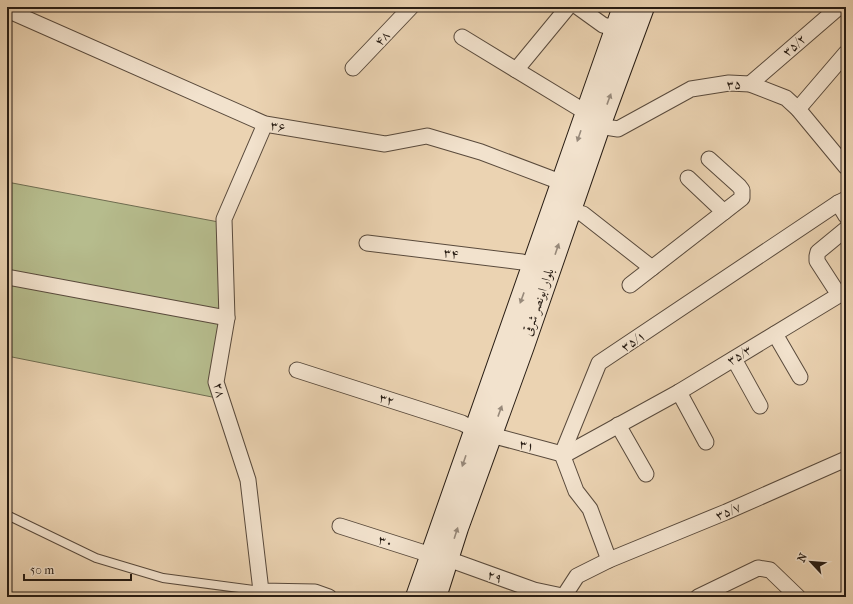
<svg xmlns="http://www.w3.org/2000/svg" width="853" height="604" viewBox="0 0 853 604" font-family="'IM FELL French Canon',Amiri,serif">
	<style>
		.green { fill: #b6bc8d; stroke: #6f6c50 }
		.lines { fill: none; stroke-linecap: round; stroke-linejoin: round }
		.service-casing { stroke: #594a3c; stroke-width: 10 }
		.minor-casing { stroke: #594a3c; stroke-width: 17 }
		.secondary-casing { stroke: #281d14; stroke-width: 24 }
		.service { stroke: #f2e2cd; stroke-width: 8 }
		.minor { stroke: #f2e2cd; stroke-width: 15 }
		.secondary { stroke: #f2e2cd; stroke-width: 22 }
		.oneway { fill: #97897a }
		.labels { text-anchor: middle; dominant-baseline: central; stroke-width: 3; stroke-linejoin: round; paint-order: stroke }
		.street-label { font-size: 13px; fill: #281d14; stroke: #f2e2cd }
	</style>
	<rect width="100%" height="100%" fill="#ebd3b2"/>
	<filter id="stains"><feTurbulence type="fractalNoise" baseFrequency=".005" numOctaves="4"/><feColorMatrix values="0 0 0 0 .2 0 0 0 0 .09 0 0 0 0 .02 0 0 0 .5 -.17"/></filter>
	<radialGradient id="worn" r=".72"><stop offset=".6" stop-color="#630" stop-opacity="0"/><stop offset="1" stop-color="#630" stop-opacity=".3"/></radialGradient>
	<path class="green" d="M7,182L224,223L222,399L7,356Z"/>
	<g class="lines">
		<g class="service-casing">
			<path id="service" d="M7,515L96,558L163,578L261,591"/>
		</g>
		<g class="minor-casing">
			<g id="minor">
				<path d="M578,7L603,25L617,29"/>
				<path d="M7,10L265,124L385,144L427,136L481,152L563,183"/>
				<path d="M462,37L587,113"/>
				<path d="M353,68L411,7"/>
				<path d="M516,70L568,7"/>
				<path d="M750,84L839,7"/>
				<path d="M798,109L846,53"/>
				<path d="M265,124L224,219L227,318L216,382L248,480L261,591L315,592L329,597"/>
				<path d="M599,126L618,129L691,89L729,83L750,84L786,98L798,109L846,167"/>
				<path d="M688,178L724,212"/>
				<path d="M838,203L846,216"/>
				<path d="M570,210L583,214L652,268"/>
				<path d="M367,243L522,262L533,266"/>
				<path d="M7,277L227,318"/>
				<path d="M630,285L742,198V190L739,186L709,159"/>
				<path d="M775,334L800,377"/>
				<path d="M734,359L760,406"/>
				<path d="M297,370L462,423L475,430"/>
				<path d="M679,392L706,442"/>
				<path d="M618,425L646,474"/>
				<path d="M491,435L562,454L568,453L679,392L839,295L817,261V256L818,252L846,229"/>
				<path d="M340,526L431,555"/>
				<path d="M448,559L534,590L567,597"/>
				<path d="M609,560L590,509L576,491L562,454L599,363L838,203L846,199"/>
				<path d="M564,596L577,576L609,560L726,512L846,459"/>
				<path d="M698,597L758,568L770,570L798,597"/>
			</g>
		</g>
		<g class="secondary-casing">
			<g id="secondary">
				<path d="M417,597L624,7"/>
				<path d="M435,597L457,528L523,346L599,126L643,7"/>
			</g>
		</g>
		<use href="#service" class="service"/>
		<use href="#minor" class="minor"/>
		<use href="#secondary" class="secondary"/>
	</g>
	<defs><path id="oneway-solid" d="M-6-.8H1V-3.2L6.5 0L1 3.2V.8H-6Z"/></defs>
	<g class="oneway">
		<use href="#oneway-solid" transform="translate(609 99) rotate(-70)"/>
		<use href="#oneway-solid" transform="translate(579 136) rotate(109)"/>
		<use href="#oneway-solid" transform="translate(557 249) rotate(-71)"/>
		<use href="#oneway-solid" transform="translate(522 298) rotate(110)"/>
		<use href="#oneway-solid" transform="translate(500 411) rotate(-70)"/>
		<use href="#oneway-solid" transform="translate(464 461) rotate(109)"/>
		<use href="#oneway-solid" transform="translate(456 533) rotate(-72)"/>
	</g>
	<g class="labels">
		<g class="street-label">
			<text transform="translate(382 38) rotate(-47)">۴۸</text>
			<text transform="translate(794 45) rotate(-41)">۳۵/۲</text>
			<text transform="translate(734 84) rotate(-1)">۳۵</text>
			<text transform="translate(278 126) rotate(10)">۳۶</text>
			<text transform="translate(451 253) rotate(7)">۳۴</text>
			<text transform="translate(538 302) rotate(-71)">بلوار ابونصر شرقی</text>
			<text transform="translate(633 341) rotate(-34)">۳۵/۱</text>
			<text transform="translate(739 355) rotate(-31)">۳۵/۳</text>
			<text transform="translate(220 390) rotate(78)">۲۸</text>
			<text transform="translate(387 399) rotate(18)">۳۲</text>
			<text transform="translate(527 445) rotate(15)">۳۱</text>
			<text transform="translate(728 511) rotate(-23)">۳۵/۷</text>
			<text transform="translate(386 541) rotate(18)">۳۰</text>
			<text transform="translate(495 576) rotate(20)">۲۹</text>
		</g>
	</g>
	<rect width="853" height="604" fill="none" stroke="#ebd3b2" stroke-width="24"/>
	<rect x="8" y="8" width="837" height="588" fill="none" stroke="#281d14" stroke-width="2"/>
	<rect x="12" y="12" width="829" height="580" fill="none" stroke="#281d14"/>
	<g transform="translate(811 562) rotate(296)" stroke="#f2e2cd" stroke-width="3" paint-order="stroke">
	<path d="M0-3L7 15L0 10L-7 15Z" fill="#281d14"/>
	<text y="-6" font-size="11" font-weight="bold" text-anchor="middle" fill="#281d14">N</text>
	</g>
	<path d="M24 574v6h107v-6" fill="none" stroke="#281d14" stroke-width="2"/>
	<text x="30" y="574" font-size="12" fill="#281d14" stroke="#f2e2cd" stroke-width="3" paint-order="stroke">50 m</text>
	<rect width="100%" height="100%" filter="url(#stains)"/>
	<rect width="100%" height="100%" fill="url(#worn)"/>
</svg>
